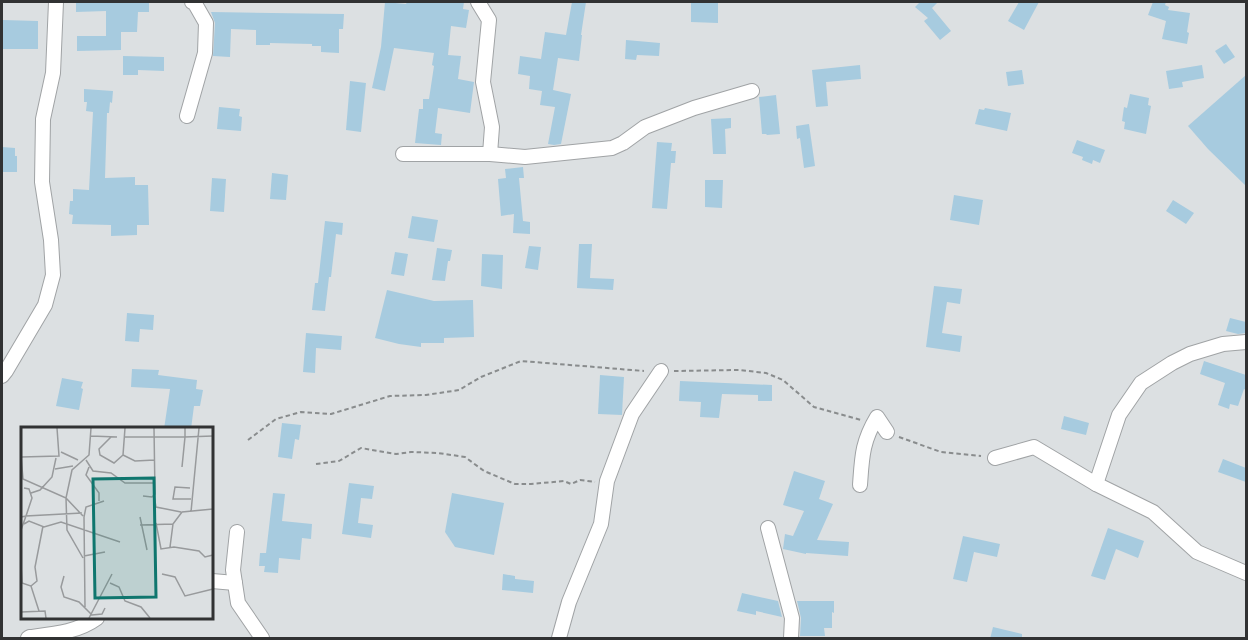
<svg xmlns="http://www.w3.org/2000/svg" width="1248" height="640" viewBox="0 0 1248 640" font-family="Overpass,sans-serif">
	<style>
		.building { fill: #a7cbdf }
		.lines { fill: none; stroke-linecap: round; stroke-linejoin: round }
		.minor-casing { stroke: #a0a3a5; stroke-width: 16 }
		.path { stroke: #898c8d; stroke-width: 2; stroke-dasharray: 4.5 3; stroke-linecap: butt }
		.minor { stroke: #fff; stroke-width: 14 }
		.inset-road { fill: none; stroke: #989a9c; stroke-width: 1.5 }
		.view { fill: #0f766e; fill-opacity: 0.15; stroke: #0f766e; stroke-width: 3 }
		.inset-edge { fill: none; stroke: #313233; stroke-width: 3 }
	</style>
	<rect width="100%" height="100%" fill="#dce0e2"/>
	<g class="building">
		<path d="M76,2H149V12H138L137,32H121V50L77,51V36H106V11L76,12Z"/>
		<path d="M385,2L406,4L407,2H464L463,9L469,10L466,28L451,26L448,55L461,56L458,79L474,82L470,113L438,108L435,133L442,134L441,145L415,143L419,109H423V99H429L434,66L432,65L434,53L394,48L385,91L372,88L381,47Z"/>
		<path d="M572,2H586L581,35H582L579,61L558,58L553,90L571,94L561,144L554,145L548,144L555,107L540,105L542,91L529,89L530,76L518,74L520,56L541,59L545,32L566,35Z"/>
		<path d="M691,2H718V23L691,22Z"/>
		<path d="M920,2H938L932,8L951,31L940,40L924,21L928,18L915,7Z"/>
		<path d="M1019,2H1039L1024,30L1008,21Z"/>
		<path d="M1153,2H1166L1165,5L1169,7L1168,10L1190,13L1187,32L1189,33L1187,44L1162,39L1166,21L1148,15Z"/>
		<path d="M211,12L344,14L343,29H339V53L321,52V46H312V44L270,43V45H256V30L231,29L230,57L213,56L215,23Z"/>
		<path d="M3,20L38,21V49H3Z"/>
		<path d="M626,40L660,43L659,56L637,55L636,60L625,59Z"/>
		<path d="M1226,44L1235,57L1224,64L1215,51Z"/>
		<path d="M123,56L164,57V71L138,70V75H123Z"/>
		<path d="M860,65L861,79L826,82L828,106L816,107L812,70Z"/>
		<path d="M1202,65L1204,78L1182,82L1183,87L1169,89L1166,71Z"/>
		<path d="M1022,70L1024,84L1008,86L1006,72Z"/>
		<path d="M1246,75V186L1208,149L1188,126Z"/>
		<path d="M350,81L366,83L361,132L346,130Z"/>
		<path d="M84,89L113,91L112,103L110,102L109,113H107L105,178L135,177V185H148L149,225H137V235L111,236V225L72,224L73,215L69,214L70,201H73V189L89,190L93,112L86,111L87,102H84Z"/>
		<path d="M1130,94L1149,98L1148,105L1151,106L1146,134L1124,129L1125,122L1122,121L1124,107L1127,108Z"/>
		<path d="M776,95L780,134L767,135L766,134H762L759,97Z"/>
		<path d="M219,107L240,109L239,116L242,117L241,131L217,129Z"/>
		<path d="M985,108L1011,113L1007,131L975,124L979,109L984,110Z"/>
		<path d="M731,118V128L725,129L726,154H713L711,119Z"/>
		<path d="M809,124L815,166L804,168L800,138L797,139L796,126Z"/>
		<path d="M1077,140L1105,150L1100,163L1093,160L1092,164L1082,160L1083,157L1072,153Z"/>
		<path d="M657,142L672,143L671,151H676L675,163H671L667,209L652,208Z"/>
		<path d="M2,147L15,148V156H17V172H2Z"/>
		<path d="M523,167L524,178H519L523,221L530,222V234L513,233L514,214L501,216L498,179L506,178L505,169Z"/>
		<path d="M272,173L288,175L286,200L270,199Z"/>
		<path d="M212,178L226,179L224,212L210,211Z"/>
		<path d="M705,180H723L722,208L705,207Z"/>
		<path d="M954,195L983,200L979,225L950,220Z"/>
		<path d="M1173,200L1194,213L1186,224L1166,211Z"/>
		<path d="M412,216L438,220L434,242L408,238Z"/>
		<path d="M325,221L343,223L342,235L336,234L331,277H329L325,311L312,310L315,283H318Z"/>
		<path d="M579,244H592L590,278L614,279L613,290L577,288Z"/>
		<path d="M529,246L541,247L538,270L525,268Z"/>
		<path d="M437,248L452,250L450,261H448L445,281L432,280Z"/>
		<path d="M395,252L408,254L404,276L391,274Z"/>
		<path d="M482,254L503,255L502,289L481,286Z"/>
		<path d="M934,286L962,289L960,304L947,302L942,333L962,336L960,352L926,347Z"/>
		<path d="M387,290L434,301L473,300L474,337L444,338V343H421V347L399,344L375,338Z"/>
		<path d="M127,313L154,315L153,330L140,329L139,342L125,341Z"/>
		<path d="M1230,318L1246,322V333L1238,334L1226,331Z"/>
		<path d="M306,333L342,336L341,350L316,348L315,373L303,372Z"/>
		<path d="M1204,361L1246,375V390L1244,389L1238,406L1230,404L1229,409L1218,405L1225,383L1200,374Z"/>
		<path d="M132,369L159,370L158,375L197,380L196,389L203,390L200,406H194L191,429H164L170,389L131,387Z"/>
		<path d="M600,375L624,377L622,415L598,414Z"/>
		<path d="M62,378L83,382L81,388L83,389L79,410L56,406Z"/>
		<path d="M680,381L772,385V401H758V395L722,394L719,418L700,417L701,402L679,401Z"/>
		<path d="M1064,416L1089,423L1086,435L1061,429Z"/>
		<path d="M282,423L301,425L299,440L295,439L292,459L278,457Z"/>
		<path d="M1223,459L1246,468V482L1218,472Z"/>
		<path d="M794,471L825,481L819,499L833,504L817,540L849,542L848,556L806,553V554L783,549L785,534L793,536L804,511L783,505Z"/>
		<path d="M349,483L374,486L372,499L361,498L358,523L373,525L371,538L342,534Z"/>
		<path d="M273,493L285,494L282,521L312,524L311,539L302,538L300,560L279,558L278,573L264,572L265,566H259L260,553H266Z"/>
		<path d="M452,493L504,503L494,555L455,547L445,532Z"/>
		<path d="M1108,528L1144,541L1138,558L1116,549L1105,580L1091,576Z"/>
		<path d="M963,536L1000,544L997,557L974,552L967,582L953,579Z"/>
		<path d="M503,574L515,576V579L534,581L533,593L502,590Z"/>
		<path d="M742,593L778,601L782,617L756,611V615L737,611Z"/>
		<path d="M797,601H834V613L832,612V628H824L825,636H800L801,618Z"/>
		<path d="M993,627L1022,634V639H990Z"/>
	</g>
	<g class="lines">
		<g class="minor-casing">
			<g id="minor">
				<path d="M478,2L489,20L483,82L492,127L490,154"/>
				<path d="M187,116L205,53L206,23L194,2H192"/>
				<path d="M403,154H490L525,157L612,148L623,143L645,127L694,108L752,91"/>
				<path d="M2,376L6,371L45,305L53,275L51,240L42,182L43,119L53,73L56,2"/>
				<path d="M995,458L1034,447L1096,484L1153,512L1197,552L1246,573"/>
				<path d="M1096,484L1119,415L1141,383L1172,363L1190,354L1223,344L1246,342"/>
				<path d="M860,485C862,457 862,442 877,417L887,432"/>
				<path d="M768,528L792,618L791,638"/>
				<path d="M237,532L233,570L238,603L262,638"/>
				<path d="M212,581L235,583"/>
				<path d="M28,638L30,637C54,634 78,632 97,618"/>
				<path d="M559,638L569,602L601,524L607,481L632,414L661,371"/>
			</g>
		</g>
		<g class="path">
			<path d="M674,371L739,370L766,373L783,380L814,407L861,420"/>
			<path d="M899,437L941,452L981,456"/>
			<path d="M248,440L276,419L301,412L331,414L390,396L426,395L459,390L481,377L521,361L644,371"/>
			<path d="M316,464L339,461L361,448L396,454L411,452L438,453L465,457L484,471L515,484H531L564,481L571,484L580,480L595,482"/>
		</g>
		<use href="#minor" class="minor"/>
	</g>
	<g transform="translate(21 427)">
		<rect width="192" height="192" fill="#dce0e2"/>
		<path class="inset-road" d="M104,1L102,28L114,34L134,33M70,9L96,10M90,10L78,22L79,28L93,36L102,28M104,10H164V1M40,25L57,33M0,29L2,52L45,71L46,103L62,131M0,30L38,29L36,1M65,33L72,44L90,46L104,56H133M68,40L65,48L78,66V74M161,40L164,10L192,9M34,42L52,39M169,61L154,60L152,72H170M10,66L19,63L31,50L35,31M122,69L131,70L134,67L133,1M133,69L135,80L160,85M170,85L178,1M62,89L45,71L51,43L68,28L70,1M0,90L5,89L11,71L8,62L3,61M119,90L126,123M135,96L140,122L153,120L178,124L184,130L192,128M3,97L8,94L23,100L40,95L99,115M119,98L152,97L161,85L192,82M0,103L5,89L61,86M149,120L152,97M63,129L84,125M0,138L1,156L10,159L18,184M141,147L154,150L164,169L192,162M43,149L40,160L43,170L58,175L71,188L81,187L84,181M89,156L98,160L104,174L120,180L129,191M10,159L16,154L14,140L22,99M64,180L63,90L65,80L83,74M0,185L24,184L25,191M68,191L91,147"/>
		<path class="view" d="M133,51L135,170L74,171L72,52Z"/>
		<rect width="192" height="192" class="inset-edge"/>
	</g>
	<rect width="1248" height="640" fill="none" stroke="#313233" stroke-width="6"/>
</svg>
